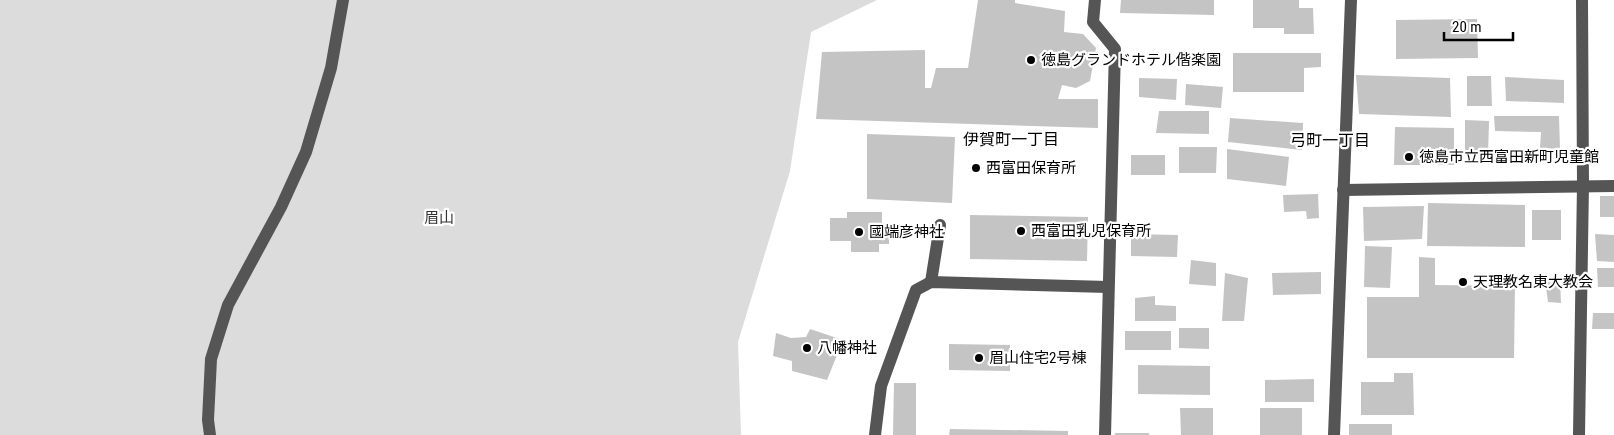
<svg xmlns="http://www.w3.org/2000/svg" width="1614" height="435" viewBox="0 0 1614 435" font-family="'Roboto Condensed','Noto Sans JP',sans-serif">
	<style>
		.green { fill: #dcdcdc }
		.building { fill: #c4c4c4 }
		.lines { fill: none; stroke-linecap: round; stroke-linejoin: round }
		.minor { stroke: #555; stroke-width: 12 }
		.poi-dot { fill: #000; stroke: #fff; stroke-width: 2 }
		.labels { text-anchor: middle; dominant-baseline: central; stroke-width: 4.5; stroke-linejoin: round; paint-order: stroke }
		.poi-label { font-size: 15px; fill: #000; stroke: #fff; text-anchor: start }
		.park-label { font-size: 15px; fill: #333; stroke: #fff }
		.neighbourhood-label { font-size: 16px; fill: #000; stroke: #fff }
	</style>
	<rect width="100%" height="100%" fill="#fff"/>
	<path class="green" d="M0,0H877L811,32L790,171L738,342L741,435H0Z"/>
	<g class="building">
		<path d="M978,0H1015V3L1065,11L1064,32L1083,34L1096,48L1090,81L1076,88L1062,85L1058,99H1098V128L816,119L822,52L925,50V88H931L936,68H968Z"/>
		<path d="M1121,0H1214V15L1120,13Z"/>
		<path d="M1253,0H1299V8H1313L1314,34H1284V28H1253Z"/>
		<path d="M1477,19L1478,58L1396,59V20Z"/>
		<path d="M1233,53H1321V67L1304,68V92H1233Z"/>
		<path d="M1356,75L1450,78L1451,117L1359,114Z"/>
		<path d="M1467,76H1491L1492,106H1467Z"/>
		<path d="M1505,77L1564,80V103L1506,101Z"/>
		<path d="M1139,78L1177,79L1176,100L1139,97Z"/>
		<path d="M1186,84L1223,87L1221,108L1185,105Z"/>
		<path d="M1159,111H1209V134L1156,133Z"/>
		<path d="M1494,116H1559L1560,149L1540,148L1541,132L1495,131Z"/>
		<path d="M1230,118L1303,123L1302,150L1228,142Z"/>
		<path d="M1465,120L1489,121L1488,155L1465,154Z"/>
		<path d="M1395,127L1454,128V165H1394Z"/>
		<path d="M867,134L955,137L952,203L867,199Z"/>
		<path d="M1179,147H1217L1216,173H1179Z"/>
		<path d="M1227,149L1289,157L1286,186L1227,179Z"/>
		<rect x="1131" y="155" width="34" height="20"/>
		<path d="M1318,194L1319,218L1307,219L1306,211L1284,212L1283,195Z"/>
		<rect x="1600" y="196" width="14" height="21"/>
		<path d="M1428,203L1525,205V247L1427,246Z"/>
		<path d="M1424,206L1422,239L1364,241L1363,207Z"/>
		<rect x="1532" y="210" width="29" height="30"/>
		<path d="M847,212H882V223H889V244H879V252H851V241H830V218H847Z"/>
		<path d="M970,215L1088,217L1087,261L970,259Z"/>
		<path d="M1131,234L1178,235L1177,257L1131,256Z"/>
		<path d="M1595,234L1614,235V262L1597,261Z"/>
		<path d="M1365,246L1392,247L1390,288L1364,287Z"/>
		<path d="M1419,257L1435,258V285L1515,286L1514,358H1367V297H1419Z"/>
		<path d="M1191,260L1216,263V286L1189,284Z"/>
		<path d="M1597,268H1614V287H1598Z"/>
		<path d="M1321,272V294L1273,295L1272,273Z"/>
		<path d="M1225,273L1248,278L1244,321H1222Z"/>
		<path d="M1560,279L1561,303L1548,302L1545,280Z"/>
		<path d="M1155,296V305L1176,306V321H1135V298Z"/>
		<path d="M1593,313H1614V329H1592Z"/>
		<path d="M1179,328H1209V349L1179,348Z"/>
		<path d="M810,329L843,340L827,380L792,371V361L773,356L776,333L791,338L806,337Z"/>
		<rect x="1125" y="331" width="46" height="19"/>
		<path d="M949,344L1010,345V371L949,370Z"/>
		<path d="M1138,365L1210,366V395L1138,394Z"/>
		<path d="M1394,373H1413L1414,415H1361V382H1394Z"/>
		<path d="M1314,379V402H1265V380Z"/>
		<path d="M894,383H916V435H893Z"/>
		<path d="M1180,408H1213V435H1181Z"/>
		<rect x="1260" y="408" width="42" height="27"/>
		<rect x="1349" y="424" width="43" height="11"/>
		<path d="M950,429L1068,431V435H949Z"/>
		<rect x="1115" y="433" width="34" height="2"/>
	</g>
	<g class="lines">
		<g class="minor">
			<path d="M1095,0L1093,22L1115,49L1105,435"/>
			<path d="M1343,190L1614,186"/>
			<path d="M931,282L940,225"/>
			<path d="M210,435L208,420L211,359L228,305L281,207L306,152L331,68L343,0"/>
			<path d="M875,435L881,386L916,290L931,282L1108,287"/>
			<path d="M1334,435L1351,0"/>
			<path d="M1579,435L1583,185L1582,0"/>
		</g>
	</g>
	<g class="poi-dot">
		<circle cx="1031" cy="60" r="5"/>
		<circle cx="1409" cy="157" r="5"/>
		<circle cx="976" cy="168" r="5"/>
		<circle cx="1021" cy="231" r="5"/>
		<circle cx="859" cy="232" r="5"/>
		<circle cx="1463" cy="282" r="5"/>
		<circle cx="807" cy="348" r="5"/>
		<circle cx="979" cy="358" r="5"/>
	</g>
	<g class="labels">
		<g class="poi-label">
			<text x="1041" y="60">徳島グランドホテル偕楽園</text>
			<text x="1419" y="157">徳島市立西富田新町児童館</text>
			<text x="986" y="168">西富田保育所</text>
			<text x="1031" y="231">西富田乳児保育所</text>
			<text x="869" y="232">國端彦神社</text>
			<text x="1473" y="282">天理教名東大教会</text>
			<text x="817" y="348">八幡神社</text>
			<text x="989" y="358">眉山住宅2号棟</text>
		</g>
		<g class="park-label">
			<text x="439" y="218">眉山</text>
		</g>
		<g class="neighbourhood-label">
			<text x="1011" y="139">伊賀町一丁目</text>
			<text x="1330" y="140">弓町一丁目</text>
		</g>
	</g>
	<path d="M1444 32v8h69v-8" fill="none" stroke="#000000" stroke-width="2.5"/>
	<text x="1452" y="32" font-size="15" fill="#000000" stroke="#ffffff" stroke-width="4" paint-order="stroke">20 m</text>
</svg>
